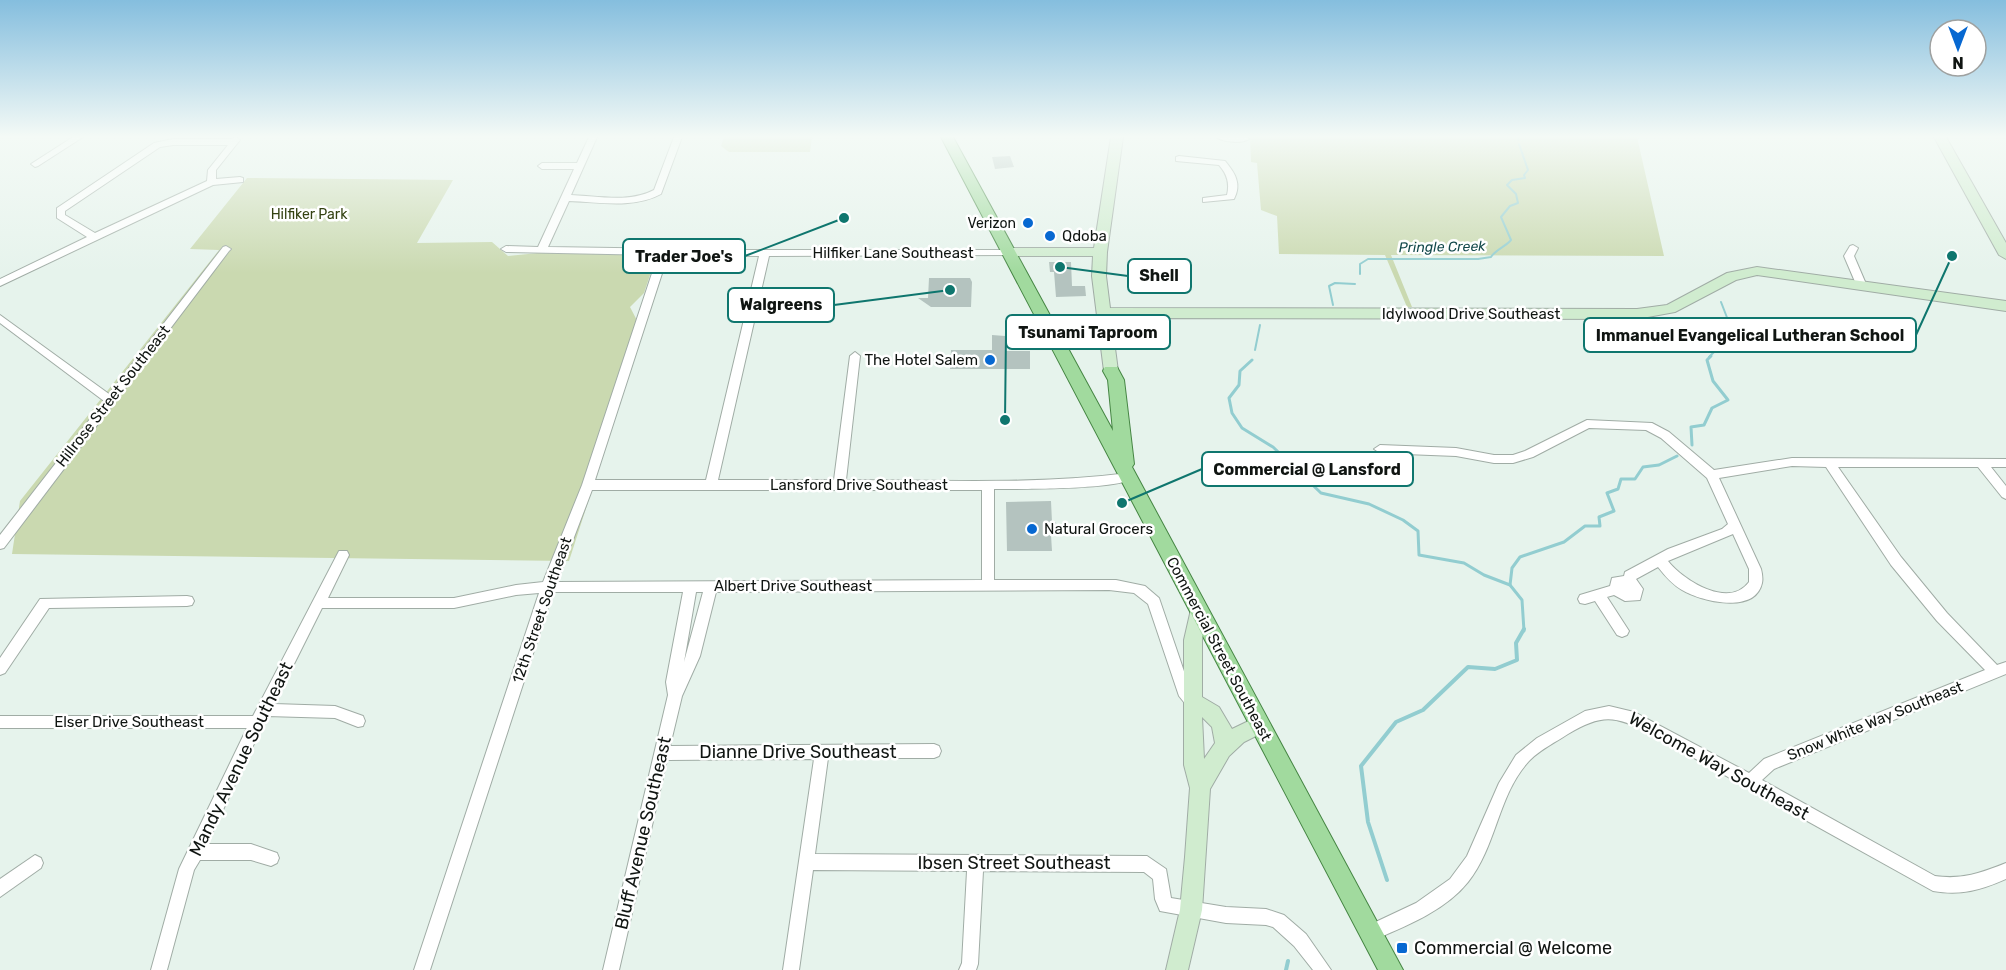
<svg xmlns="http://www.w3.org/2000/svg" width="2006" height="970" viewBox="0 0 2006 970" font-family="Rubik,sans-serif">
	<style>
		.green { fill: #cad9b0 }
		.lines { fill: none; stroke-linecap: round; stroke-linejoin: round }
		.stream-far2 { stroke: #92cdd0; stroke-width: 2 }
		.stream-far1 { stroke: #92cdd0; stroke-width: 3 }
		.stream { stroke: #92cdd0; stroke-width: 4 }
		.building { fill: #b4c3bf }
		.street-casing { stroke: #a0aca5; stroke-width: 2 }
		.secondary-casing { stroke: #a0aca5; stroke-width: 2 }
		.primary-casing { stroke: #458543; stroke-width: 2 }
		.street { fill: #fff; fill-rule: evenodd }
		.secondary { fill: #d0eccf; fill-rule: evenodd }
		.primary { fill: #a1da9e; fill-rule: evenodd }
		.poi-dot { fill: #0768d1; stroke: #fff; stroke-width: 2 }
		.labels { text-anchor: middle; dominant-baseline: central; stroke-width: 5; stroke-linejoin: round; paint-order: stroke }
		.far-park-label { font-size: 14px; fill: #344212; stroke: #fff }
		.far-poi-label { font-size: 14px; fill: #101512; stroke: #fff; text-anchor: end }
		.far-water-label { font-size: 14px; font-style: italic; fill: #12484a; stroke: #fff }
		.poi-label { font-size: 15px; fill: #101512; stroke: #fff; text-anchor: start }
		.street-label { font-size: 15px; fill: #101512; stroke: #fff }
		.near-street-label { font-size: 18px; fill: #101512; stroke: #fff }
		.near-poi-label { font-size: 18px; fill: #101512; stroke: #fff; text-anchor: start }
		.leader { fill: none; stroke: #0f766e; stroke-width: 2 }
		.callout-dot { fill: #0f766e; stroke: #fff; stroke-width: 2 }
		.callout { fill: #fff; stroke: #0f766e; stroke-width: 2 }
		.callout-label { font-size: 16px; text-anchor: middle; font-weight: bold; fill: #101512 }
	</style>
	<rect width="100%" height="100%" fill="#e6f3ec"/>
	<g class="green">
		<path d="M724,137H812L810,152H729L721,146Z"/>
		<path d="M1250,137H1637L1664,256L1391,255L1412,307H1407L1385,255L1279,254L1277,216L1261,210L1257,163L1251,162Z"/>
		<path d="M247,178L453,180L417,243L492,242L508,256L548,252L652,253L656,257L644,293L630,307L643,332L569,561L12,554L20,501L219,250L190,249Z"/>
	</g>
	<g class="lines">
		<g class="stream-far2">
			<path d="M1518,137V140"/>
			<path d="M1360,274V264L1368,259H1478L1491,257C1495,250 1505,247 1511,240L1501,217L1510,206L1518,203L1516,194L1507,185L1512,180L1525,178L1524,175L1528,170L1519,144"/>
			<path d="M1333,305L1329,286L1335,283L1355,284"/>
			<path d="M1255,350L1260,325"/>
			<path d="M1709,357L1733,333L1721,302"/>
		</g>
		<g class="stream-far1">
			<path d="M1252,360L1240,371L1239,385L1229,398L1232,413L1242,428L1273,447L1321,493L1369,504L1403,520L1418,531L1419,555L1464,563L1484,575L1510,585L1522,600L1524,631"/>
			<path d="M1692,445L1691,427L1704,425L1712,408L1728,400L1713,381L1707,360L1711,356"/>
			<path d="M1510,585L1512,568L1520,557L1564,542L1585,526H1600L1599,517L1614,511L1607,493L1618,489L1621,479H1635L1643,467L1659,465L1677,456"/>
		</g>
		<g class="stream">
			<path d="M1387,880L1368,822L1361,766L1396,722L1423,710L1468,667L1495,669L1517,660L1516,643L1524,629"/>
			<path d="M1286,970L1288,961"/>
		</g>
	</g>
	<g class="building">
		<path d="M1010,156L1014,167L995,169L992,157Z"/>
		<path d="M1049,262H1071L1072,286H1085L1086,296L1056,297L1054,272H1050Z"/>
		<path d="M929,278H970L972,282L971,307H931L918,298H928Z"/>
		<path d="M992,335L1005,336V351H1030V369H950L951,350H992Z"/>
		<path d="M1051,501L1052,522H1056L1057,535H1051L1052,551H1007L1006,502Z"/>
	</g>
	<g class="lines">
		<g class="street-casing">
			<g id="street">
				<path d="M73,137H83L38,166L35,167L31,164Z"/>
				<path d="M236,137L240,140L216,170V179L240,177L243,178V182L213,185L0,286V279L87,237L57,218V208L154,143L173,139H232ZM173,145H228L208,170L207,181L95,233L65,215V211L160,147Z"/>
				<path d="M589,137H597L571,195C597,196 630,203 654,190L674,137H682L661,194C634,209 598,202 569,201L548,247L748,250H1013L1015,252L1010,255L769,256L718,480H834L850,356L855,352L860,356L846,480C940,480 1036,485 1129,473L1133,474L1135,477C1125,490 1016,489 994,489V580H1116L1145,586L1159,598L1190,689L1199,702L1197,706L1192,708L1187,706L1179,696L1148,604L1134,593L1109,590L716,592L700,656L682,696L670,746L934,744L939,746L941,751L939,756L934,758H828L815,854L1147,856L1166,869L1171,898L1226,907L1266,909L1284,915L1306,934L1331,970H1313L1294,946L1273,927L1266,925L1226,923L1160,911L1155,899L1153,879L1144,872L983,871L978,964L976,970H959L962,963L967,871L813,870L799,970H783L814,759L667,760L619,970H603L668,695L666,682L683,592H553L430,970H414L539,593L516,595L454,608H322L274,704L335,706L363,716L365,721L363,726L358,727L335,718L267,716L207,844H251L277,853L279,858L277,863L271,866L251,860H200L194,870L167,970H151L179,869L247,728H0V716H253L339,551H347L349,555L328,598H454L516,585L543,582L582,485L658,255L506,252L501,249L506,246L538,247L574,169H542L538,166L542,163H577ZM668,255L759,256L706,480H595ZM592,490H982V580L557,582ZM696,592H703L684,662Z"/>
				<path d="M1216,137H1247L1249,139C1242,144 1222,142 1216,137Z"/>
				<path d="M1179,156L1225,161C1235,173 1242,184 1234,199L1203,202V198L1227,195C1230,183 1227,174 1219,165L1176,161V157Z"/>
				<path d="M1853,245L1858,248L1854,256L1866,284L1861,287L1856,284L1844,256L1850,246Z"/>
				<path d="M226,246L231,249L229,251L4,548L0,549V535L104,401L0,323V315L109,394L223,247Z"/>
				<path d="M1587,420L1652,423L1669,432L1714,470L1792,458L2006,459V467H1991L2006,486V499L2002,497L1978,467H1838L1901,557L1947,613L1997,665L2006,662V674L1774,769L1762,780L1935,876C1962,880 1981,873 2006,863V879C1981,890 1961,896 1933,891L1649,733C1615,715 1601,714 1568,734C1556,742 1541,749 1530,760C1498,793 1497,846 1468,882C1445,911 1404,927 1371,941L1365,939L1363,933L1365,927L1416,903L1450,879L1467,856L1499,783L1516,755L1537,738L1585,711L1609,706L1634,712L1749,773L1764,759L1985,670L1937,621L1891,565L1826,467L1792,466L1719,478L1761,569C1762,573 1763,579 1762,583C1755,615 1700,601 1682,590C1672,584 1665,576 1658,567L1636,579L1643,589L1640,600L1625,601L1614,595L1607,597L1629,631L1627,635L1622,637L1617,635L1595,601L1585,604L1580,603L1578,599L1580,595L1610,586L1612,578L1624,576L1625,572L1668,549L1722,529L1728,524L1707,478L1661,438L1646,430L1589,428L1533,457L1513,463H1494L1456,456L1380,453L1374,449L1380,445L1456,448L1494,455H1513L1525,451ZM1733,534L1749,569V582C1729,609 1684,581 1668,561Z"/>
				<path d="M187,596L192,597L194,601L192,605L187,606L49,608L5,673L0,675V658L40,599Z"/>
				<path d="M35,855L41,858L43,863L41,868L0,897V879Z"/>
			</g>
		</g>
		<g class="secondary-casing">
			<g id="secondary">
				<path d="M1111,137H1123L1107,252L1106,276L1110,308L1637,309L1667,305L1727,273L1757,267L2006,301V311L1757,275L1736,280L1675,312L1637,319L1111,318L1118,371L1111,376L1104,371L1092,276L1093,256H1010L1003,252L1010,248H1094Z"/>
				<path d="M1934,137H1946L2006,243V259L1999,255Z"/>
				<path d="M1198,602L1204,605L1207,610L1202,640V697L1219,707L1232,729L1259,716L1266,719L1269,725L1266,731L1244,742L1229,756L1210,789L1202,910L1188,970H1166L1180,910L1185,857L1190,788L1184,765V640L1192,605ZM1202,717L1212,727L1215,743L1204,759Z"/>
			</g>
		</g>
		<g class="primary-casing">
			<path id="primary" d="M941,137H953L1113,431L1108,380L1103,371L1105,367H1117L1124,380L1134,464L1132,467L1403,970H1378Z"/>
		</g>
		<use href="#street" class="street"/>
		<use href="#secondary" class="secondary"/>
		<use href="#primary" class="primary"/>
	</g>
	<linearGradient id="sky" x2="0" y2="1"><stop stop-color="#85bede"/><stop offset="0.5" stop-color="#f4faf6"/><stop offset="1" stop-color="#f4faf6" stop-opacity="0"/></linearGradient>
	<rect width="2006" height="273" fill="url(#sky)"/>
	<g class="poi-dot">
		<circle cx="1028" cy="223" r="6"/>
		<circle cx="1050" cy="236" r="6"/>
		<circle cx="990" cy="360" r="6"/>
		<circle cx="1032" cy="529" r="6"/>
		<rect x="1396" y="942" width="12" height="12" rx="3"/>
	</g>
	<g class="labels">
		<g class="far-park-label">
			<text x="309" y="214">Hilfiker Park</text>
		</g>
		<g class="far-poi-label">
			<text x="1016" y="223">Verizon</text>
		</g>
		<g class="far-water-label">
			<text transform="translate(1442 247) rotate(-1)">Pringle Creek</text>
		</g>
		<g class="poi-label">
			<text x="1062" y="236">Qdoba</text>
			<text x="978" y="360" text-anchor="end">The Hotel Salem</text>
			<text x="1044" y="529">Natural Grocers</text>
		</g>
		<g class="street-label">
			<text x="893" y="253">Hilfiker Lane Southeast</text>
			<text x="1471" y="314">Idylwood Drive Southeast</text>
			<text transform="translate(113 396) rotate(-52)">Hillrose Street Southeast</text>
			<text x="859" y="485">Lansford Drive Southeast</text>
			<text x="793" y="586">Albert Drive Southeast</text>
			<text transform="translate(542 610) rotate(-71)">12th Street Southeast</text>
			<text transform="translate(1219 649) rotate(62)">Commercial Street Southeast</text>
			<text transform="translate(1875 721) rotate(-22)">Snow White Way Southeast</text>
			<text x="129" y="722">Elser Drive Southeast</text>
		</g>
		<g class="near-street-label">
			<text x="798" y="752">Dianne Drive Southeast</text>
			<text transform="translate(241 759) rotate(-64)">Mandy Avenue Southeast</text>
			<text transform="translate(1719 766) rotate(29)">Welcome Way Southeast</text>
			<text transform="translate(643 833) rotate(-77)">Bluff Avenue Southeast</text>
			<text x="1014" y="863">Ibsen Street Southeast</text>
		</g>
		<g class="near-poi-label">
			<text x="1414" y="948">Commercial @ Welcome</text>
		</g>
	</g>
	<path class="leader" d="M844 218L745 256M1060 267L1128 276M950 290L834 305M1005 420L1006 332M1952 256L1916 335M1122 503L1202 469"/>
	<g class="callout-dot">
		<circle cx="844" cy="218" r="6"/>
		<circle cx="1060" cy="267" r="6"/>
		<circle cx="950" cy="290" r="6"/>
		<circle cx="1005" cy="420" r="6"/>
		<circle cx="1952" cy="256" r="6"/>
		<circle cx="1122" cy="503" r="6"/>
	</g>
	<g class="callout">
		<rect x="623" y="239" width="122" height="34" rx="6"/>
		<rect x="1128" y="259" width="63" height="34" rx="6"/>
		<rect x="728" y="288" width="106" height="34" rx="6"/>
		<rect x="1006" y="315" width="164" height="34" rx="6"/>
		<rect x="1584" y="318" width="332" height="34" rx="6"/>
		<rect x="1202" y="452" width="211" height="34" rx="6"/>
	</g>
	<g class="callout-label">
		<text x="684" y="262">Trader Joe's</text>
		<text x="1159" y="281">Shell</text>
		<text x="781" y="310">Walgreens</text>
		<text x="1088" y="338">Tsunami Taproom</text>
		<text x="1750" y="341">Immanuel Evangelical Lutheran School</text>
		<text x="1307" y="475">Commercial @ Lansford</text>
	</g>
	<g transform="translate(1958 48) rotate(180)"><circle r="28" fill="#ffffff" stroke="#9fa1a0" stroke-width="1.5"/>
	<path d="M0-4.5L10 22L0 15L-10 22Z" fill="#0768d1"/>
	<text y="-9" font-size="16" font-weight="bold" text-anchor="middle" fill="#101512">N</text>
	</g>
</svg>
